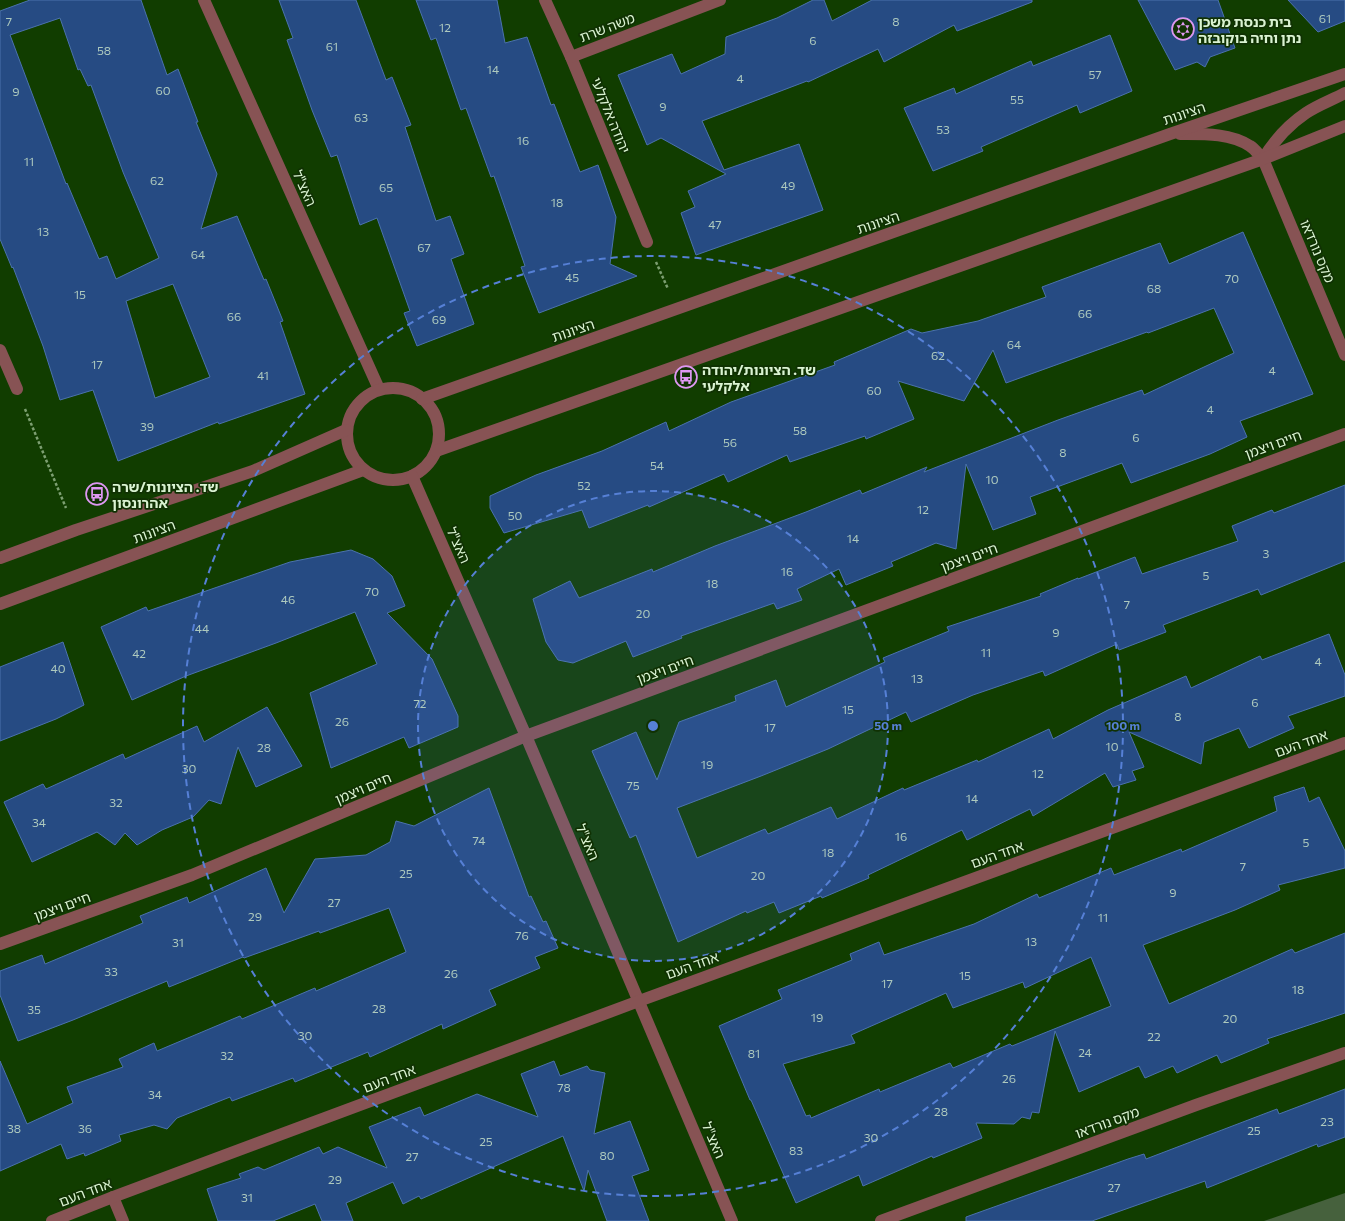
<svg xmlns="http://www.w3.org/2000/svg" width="1345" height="1221" viewBox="0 0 1345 1221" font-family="Commissioner,'Noto Sans Hebrew',sans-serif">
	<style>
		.green { fill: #46613d }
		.building { fill: #264b83; stroke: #4b72ad; fill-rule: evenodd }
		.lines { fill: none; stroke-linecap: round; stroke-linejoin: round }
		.path { stroke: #7d9f71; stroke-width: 2.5; stroke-dasharray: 3 2; stroke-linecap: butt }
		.minor { stroke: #875354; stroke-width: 12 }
		.ring { fill: none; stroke: #5680d6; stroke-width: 2; stroke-dasharray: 7 5 }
		.labels { text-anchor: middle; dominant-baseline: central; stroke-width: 3.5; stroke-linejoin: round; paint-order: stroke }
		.number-label { font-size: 12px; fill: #adc9be }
		.poi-label { font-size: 14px; font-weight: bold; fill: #daf3d2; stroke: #103103; text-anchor: start }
		.street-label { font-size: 14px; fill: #daf3d2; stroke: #103103 }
		.centre { fill: #5680d6; stroke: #103103; stroke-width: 2 }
		.ring-label { font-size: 12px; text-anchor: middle; font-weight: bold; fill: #5680d6; stroke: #103103; stroke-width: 3.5; stroke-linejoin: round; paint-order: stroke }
	</style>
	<rect width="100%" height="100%" fill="#113d00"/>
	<path class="green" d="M1345,1193V1221H1264Z"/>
	<g class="building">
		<path d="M30,0H141L167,75L178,69L198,122H196L217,174L201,229L237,216L264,280L266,279L283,321L280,322L305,394L219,424L218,422L118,461L93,390L60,400L43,346L13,267L12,268L0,239V11ZM60,18L78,70L80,69L88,86L91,85L123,172L159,258L116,279L107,256L99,259L67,183L66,184L10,35ZM173,284L210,377L155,398L126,301Z"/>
		<path d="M279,0H356L386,80L392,77L411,125L405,127L436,221L450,216L464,254L451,259L474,324L417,346L404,313L410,311L377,218L360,225L337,155L331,157L312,110L287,40L293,38Z"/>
		<path d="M416,0H497L505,43L527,37L551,105L554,104L580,172L598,165L616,217L610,264L637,276L539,313L521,267L525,266L494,176L491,177L466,108L461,110L436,38L431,40Z"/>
		<path d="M813,0H824L832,21L872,0H1032V2L957,31L954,25L884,62L878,49L808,82L807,81L702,121L724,170L799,144L823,210L696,255L681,213L695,207L688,191L726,174L661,138L647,145L618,75L672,54L681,74L725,54L726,37L777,18Z"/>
		<path d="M1138,0H1218L1235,48L1210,57L1205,67L1197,62L1175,70Z"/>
		<path d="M1288,0H1345V21L1318,32Z"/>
		<path d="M1110,35L1132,91L1080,113L1077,105L981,147L983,151L933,171L904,108L954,88L956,94L1031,61L1033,66Z"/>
		<path d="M1243,232L1313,394L1240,421L1247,437L1210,454L1131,483L1122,463L1030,497L1036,514L993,530L966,464L956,549L936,543L891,562L893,566L846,585L839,569L797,589L802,600L777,609L774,603L681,636L682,638L633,657L626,641L573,663L558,660L546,642L533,599L570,581L579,598L652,569L653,572L715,546L806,512L860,490L862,494L927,467L924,472L1058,420L1142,390L1144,395L1234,353L1214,308L1148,333L1147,332L1006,383L993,350L964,401L898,381L914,419L866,439L865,436L790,462L787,455L728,482L724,474L649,507L648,505L589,528L582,510L504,533L490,508V496L536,475L602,451L666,422L669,431L731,402L835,365L834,362L911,329L922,333L978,321L1046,297L1042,287L1160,243L1169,264Z"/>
		<path d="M1345,485V561L1261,595L1258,589L1163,625L1166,632L1119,650L1117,644L1045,676L1043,671L973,695L911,722L906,712L828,749L761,776L677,808L697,858L765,829L768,834L831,807L837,819L903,788L904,790L977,760L978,762L1049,729L1053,739L1108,710L1186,676L1191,688L1260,656L1262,660L1329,634L1345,675V696L1288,716L1294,728L1249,748L1239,728L1204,742L1201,764L1129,732L1144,767L1132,771L1136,780L1113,787L1105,773L1033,816L1030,809L967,840L962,830L868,875L869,878L822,898L821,896L779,913L774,902L747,913L746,911L678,942L636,835L630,838L592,751L636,732L657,780L679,722L736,701L735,696L776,680L786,707L885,662L883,658L949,631L947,627L1041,596L1040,594L1078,578V579L1135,557L1142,574L1238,541L1232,526L1272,510L1274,513Z"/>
		<path d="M351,550L373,559L392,576L405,606L387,613L432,659L458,716V727L409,748L404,737L331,768L310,693L377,664L355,612L276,643L186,676L132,700L101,627L146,607L148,611L290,562Z"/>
		<path d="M63,642L84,705L56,719L0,741V667Z"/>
		<path d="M267,707L302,766L256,787L238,747L221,804L209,800L193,817L162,830L137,845L125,833L115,845L97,832L32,862L4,802L43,784L46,789L123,754L125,759L197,726L204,742Z"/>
		<path d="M1304,787L1309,802L1319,797L1345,851V868L1278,885L1280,890L1235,910L1143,945L1169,1004L1292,949L1295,953L1345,933V1013L1267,1039L1269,1043L1221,1063L1217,1055L1177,1073L1173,1066L1145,1078L1139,1066L1079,1092L1055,1031L1039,1113L1032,1112L1030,1119L1022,1117L1014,1124L976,1123L982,1138L933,1158L932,1156L863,1186L859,1175L796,1203L751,1100H750L719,1026L782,999L778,990L852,960L850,954L879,942L884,955L974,924L1037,894L1039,898L1111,868L1114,875L1181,849L1182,852L1277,811L1274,797ZM1091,957L1111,1006L1022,1042L1012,1046L1010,1044L953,1068L950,1063L880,1092L879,1089L811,1118L810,1115L806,1116L783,1064L855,1043L851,1035L946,993L953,1008L1023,982L1025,988Z"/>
		<path d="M489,788L529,897L531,896L543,922L546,921L558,948L535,957L540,968L489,990L496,1005L443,1029L442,1024L370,1057L368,1052L295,1082L293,1078L232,1101L230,1097L177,1118L167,1129L154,1125L119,1135L121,1141L85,1156L84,1153L67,1159L61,1144L0,1171V1061L27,1124L73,1103L67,1087L123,1067L119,1059L154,1043L157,1051L240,1016L242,1019L315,988L316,991L406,952L389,908L320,933L319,931L244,958L243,957L169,987L167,981L73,1020L18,1041L0,995V971L42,955L45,964L143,923L140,916L187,897L189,903L266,868L284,913L315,859L366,855L390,842L396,821L414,826Z"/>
		<path d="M554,1061L560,1076L587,1066L590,1070L605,1073L594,1134L630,1121L649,1170L632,1176L649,1221H607L588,1170L584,1191L563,1136L421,1199L419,1196L403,1204L393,1182L346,1203L353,1221H322L315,1204L273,1221H218L207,1189L241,1178L239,1174L258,1167L264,1170L319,1147L323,1154L338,1147L387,1168L369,1127L420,1107L424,1116L477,1094L538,1117L521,1074Z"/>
		<path d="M1345,1089V1137L1318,1147L1317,1144L1207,1188L1205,1181L1092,1221H966V1217L1128,1159L1144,1154L1146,1159L1277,1109L1279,1114Z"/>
	</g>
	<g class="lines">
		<g class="path">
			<path d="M656,262L668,289"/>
			<path d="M25,409L66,508"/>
		</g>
		<g class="minor">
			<path d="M204,0L379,389"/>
			<path d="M545,0L571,57L647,242"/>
			<path d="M571,57L720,0"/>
			<path d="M1180,134C1203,134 1230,133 1250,146C1255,149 1259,155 1263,159L1345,355"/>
			<path d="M1263,159C1274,141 1288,125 1306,113C1318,105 1332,100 1345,93"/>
			<path d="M0,350L17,389"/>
			<circle cx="393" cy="434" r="46"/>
			<path d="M422,399L1170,134L1345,74"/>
			<path d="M436,451L1263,159L1345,126"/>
			<path d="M412,476L526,736L732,1221"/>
			<path d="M0,558L76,530L253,471L346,430"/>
			<path d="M0,604L363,470"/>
			<path d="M0,944L192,875L526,736L1345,434"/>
			<path d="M113,1197L123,1221"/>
			<path d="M52,1221L113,1197L639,1001L1345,743"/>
			<path d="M881,1221L1196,1105L1345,1053"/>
		</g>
	</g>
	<circle cx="653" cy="726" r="235" fill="#5680d6" fill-opacity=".12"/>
	<g class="ring">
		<circle cx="653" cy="726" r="235"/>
		<circle cx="653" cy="726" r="470"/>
	</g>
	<defs>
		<g id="synagogue-ring" transform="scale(1.15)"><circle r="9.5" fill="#103103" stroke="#de98f2" stroke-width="1.5"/><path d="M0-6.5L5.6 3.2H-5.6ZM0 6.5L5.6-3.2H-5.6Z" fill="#de98f2"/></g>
		<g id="bus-ring" transform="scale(1.15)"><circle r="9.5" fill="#103103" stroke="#de98f2" stroke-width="1.5"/><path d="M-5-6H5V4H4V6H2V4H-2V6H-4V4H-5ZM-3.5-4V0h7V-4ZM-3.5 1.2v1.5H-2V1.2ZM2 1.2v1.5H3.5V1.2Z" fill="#de98f2"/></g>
	</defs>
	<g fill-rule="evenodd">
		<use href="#synagogue-ring" x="1183" y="29"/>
		<use href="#bus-ring" x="686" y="377"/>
		<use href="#bus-ring" x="97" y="494"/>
	</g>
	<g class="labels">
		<g class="number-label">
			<text x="1325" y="18">61</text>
			<text x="9" y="21">7</text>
			<text x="896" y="21">8</text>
			<text x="445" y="27">12</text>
			<text x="813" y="40">6</text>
			<text x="332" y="46">61</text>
			<text x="104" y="50">58</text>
			<text x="493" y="69">14</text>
			<text x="1095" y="74">57</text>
			<text x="740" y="78">4</text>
			<text x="163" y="90">60</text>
			<text x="16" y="91">9</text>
			<text x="1017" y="99">55</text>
			<text x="663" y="106">9</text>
			<text x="361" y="117">63</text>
			<text x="943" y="129">53</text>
			<text x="523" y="140">16</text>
			<text x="29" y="161">11</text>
			<text x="157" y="180">62</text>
			<text x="788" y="185">49</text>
			<text x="386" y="187">65</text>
			<text x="557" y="202">18</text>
			<text x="715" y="224">47</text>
			<text x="43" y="231">13</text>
			<text x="424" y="247">67</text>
			<text x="198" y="254">64</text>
			<text x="572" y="277">45</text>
			<text x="1232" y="278">70</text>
			<text x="1154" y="288">68</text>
			<text x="80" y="294">15</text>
			<text x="1085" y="313">66</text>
			<text x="234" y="316">66</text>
			<text x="439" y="319">69</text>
			<text x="1014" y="344">64</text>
			<text x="938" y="355">62</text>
			<text x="97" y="364">17</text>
			<text x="1272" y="370">4</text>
			<text x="263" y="375">41</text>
			<text x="874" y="390">60</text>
			<text x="1210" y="409">4</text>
			<text x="147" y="426">39</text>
			<text x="800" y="430">58</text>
			<text x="1136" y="437">6</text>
			<text x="730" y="442">56</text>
			<text x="1063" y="452">8</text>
			<text x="657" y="465">54</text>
			<text x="992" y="479">10</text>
			<text x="584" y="485">52</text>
			<text x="923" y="509">12</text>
			<text x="515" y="515">50</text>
			<text x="853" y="538">14</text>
			<text x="1266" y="553">3</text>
			<text x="787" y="571">16</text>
			<text x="1206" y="575">5</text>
			<text x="712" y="583">18</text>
			<text x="372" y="591">70</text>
			<text x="288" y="599">46</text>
			<text x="1127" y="604">7</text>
			<text x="643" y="613">20</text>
			<text x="202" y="628">44</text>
			<text x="1056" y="632">9</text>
			<text x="986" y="652">11</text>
			<text x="139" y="653">42</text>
			<text x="1318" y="661">4</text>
			<text x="58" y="668">40</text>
			<text x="917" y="678">13</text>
			<text x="1255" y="702">6</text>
			<text x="420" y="703">72</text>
			<text x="848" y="709">15</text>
			<text x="1178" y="716">8</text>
			<text x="342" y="721">26</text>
			<text x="770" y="727">17</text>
			<text x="1112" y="746">10</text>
			<text x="264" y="747">28</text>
			<text x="707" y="764">19</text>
			<text x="189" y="768">30</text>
			<text x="1038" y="773">12</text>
			<text x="633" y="785">75</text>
			<text x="972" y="798">14</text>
			<text x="116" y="802">32</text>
			<text x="39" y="822">34</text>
			<text x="901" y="836">16</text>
			<text x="479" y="840">74</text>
			<text x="1306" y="842">5</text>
			<text x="828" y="852">18</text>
			<text x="1243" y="866">7</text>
			<text x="406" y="873">25</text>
			<text x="758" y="875">20</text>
			<text x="1173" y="892">9</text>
			<text x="334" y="902">27</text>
			<text x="255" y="916">29</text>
			<text x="1103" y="917">11</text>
			<text x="522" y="935">76</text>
			<text x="1031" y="941">13</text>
			<text x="178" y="942">31</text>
			<text x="111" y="971">33</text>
			<text x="451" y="973">26</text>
			<text x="965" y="975">15</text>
			<text x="887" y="983">17</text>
			<text x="1298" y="989">18</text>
			<text x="379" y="1008">28</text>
			<text x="34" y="1009">35</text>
			<text x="817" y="1017">19</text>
			<text x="1230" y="1018">20</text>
			<text x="305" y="1035">30</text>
			<text x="1154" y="1036">22</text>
			<text x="1085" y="1052">24</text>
			<text x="754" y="1053">81</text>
			<text x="227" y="1055">32</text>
			<text x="1009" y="1078">26</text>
			<text x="564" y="1087">78</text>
			<text x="155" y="1094">34</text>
			<text x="941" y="1111">28</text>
			<text x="1327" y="1121">23</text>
			<text x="14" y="1128">38</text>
			<text x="85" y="1128">36</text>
			<text x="1254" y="1130">25</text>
			<text x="871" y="1137">30</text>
			<text x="486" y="1141">25</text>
			<text x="796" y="1150">83</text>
			<text x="607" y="1155">80</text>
			<text x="412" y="1156">27</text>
			<text x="335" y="1179">29</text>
			<text x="1114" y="1187">27</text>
			<text x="247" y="1197">31</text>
		</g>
		<g class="poi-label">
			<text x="1198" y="21">בית כנסת משכן<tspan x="1198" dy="16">נתן וחיה בוקובזה</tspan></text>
			<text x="702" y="369">שד. הציונות/יהודה<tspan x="702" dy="16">אלקלעי</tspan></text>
			<text x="112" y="486">שד. הציונות/שרה<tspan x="112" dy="16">אהרונסון</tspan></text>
		</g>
		<g class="street-label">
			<text transform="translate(607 27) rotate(-21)">משה שרת</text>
			<text transform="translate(1184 113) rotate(-19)">הציונות</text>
			<text transform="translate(611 115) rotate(68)">יהודה אלקלעי</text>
			<text transform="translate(305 188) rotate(66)">האצ"ל</text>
			<text transform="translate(878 222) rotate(-19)">הציונות</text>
			<text transform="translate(1318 251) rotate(67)">מקס נורדאו</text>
			<text transform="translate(573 330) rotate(-19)">הציונות</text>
			<text transform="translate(1273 444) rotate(-20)">חיים ויצמן</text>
			<text transform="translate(154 531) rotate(-20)">הציונות</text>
			<text transform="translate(459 545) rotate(66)">האצ"ל</text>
			<text transform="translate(969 557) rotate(-20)">חיים ויצמן</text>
			<text transform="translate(665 669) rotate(-20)">חיים ויצמן</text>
			<text transform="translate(1301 743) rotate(-20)">אחד העם</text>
			<text transform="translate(363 788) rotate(-23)">חיים ויצמן</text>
			<text transform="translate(588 842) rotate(67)">האצ"ל</text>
			<text transform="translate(997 854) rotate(-20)">אחד העם</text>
			<text transform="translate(62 906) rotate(-20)">חיים ויצמן</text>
			<text transform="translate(692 965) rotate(-20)">אחד העם</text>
			<text transform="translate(389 1078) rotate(-21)">אחד העם</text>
			<text transform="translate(1107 1122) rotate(-20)">מקס נורדאו</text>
			<text transform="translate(714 1140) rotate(67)">האצ"ל</text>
			<text transform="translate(85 1192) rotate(-21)">אחד העם</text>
		</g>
	</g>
	<circle cx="653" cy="726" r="6" class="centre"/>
	<g class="ring-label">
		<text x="888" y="730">50 m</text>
		<text x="1123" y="730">100 m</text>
	</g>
</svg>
